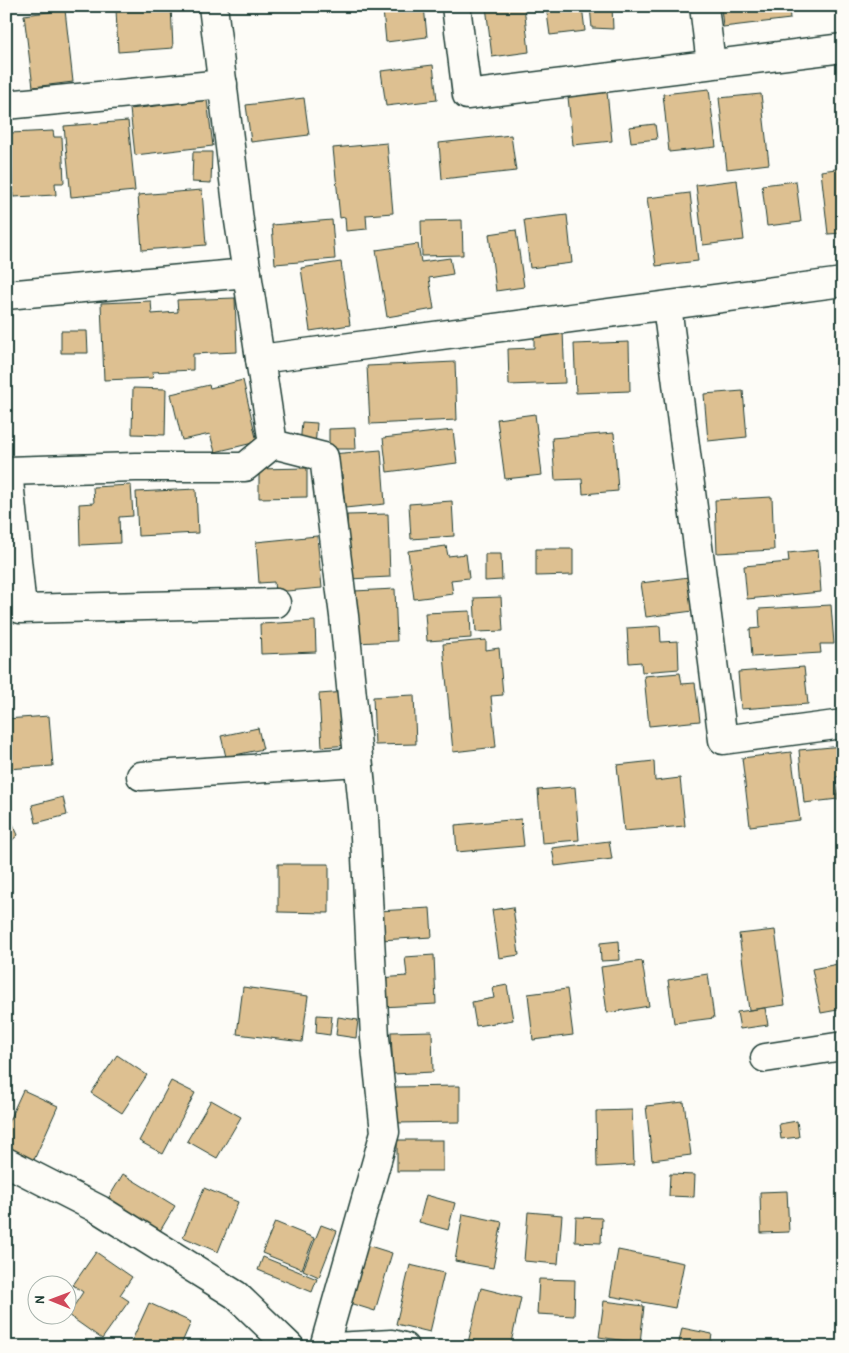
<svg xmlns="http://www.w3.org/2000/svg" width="849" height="1353" viewBox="0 0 849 1353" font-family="'Patrick Hand',sans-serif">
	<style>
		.building { fill: #ddc091; stroke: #1f3d34 }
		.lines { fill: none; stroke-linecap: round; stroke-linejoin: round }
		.minor-casing { stroke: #1f3d34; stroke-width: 31 }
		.minor { stroke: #fdfcf7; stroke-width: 28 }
	</style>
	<rect width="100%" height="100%" fill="#fdfcf7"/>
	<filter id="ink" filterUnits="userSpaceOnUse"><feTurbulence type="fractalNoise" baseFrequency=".02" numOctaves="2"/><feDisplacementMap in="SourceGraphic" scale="10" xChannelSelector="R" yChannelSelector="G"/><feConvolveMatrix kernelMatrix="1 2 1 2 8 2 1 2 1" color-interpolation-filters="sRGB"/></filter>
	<g filter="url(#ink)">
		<g class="building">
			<path d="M6,6H57L6,9Z"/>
			<path d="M171,6L173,48L118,52L116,9Z"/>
			<path d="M414,6H424L427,37L386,42L383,10Z"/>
			<path d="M486,6H524L529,52L492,57Z"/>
			<path d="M546,6H582L585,31L550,35Z"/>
			<path d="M590,6H612L613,29L592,28Z"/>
			<path d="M721,6H789L790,19L723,27Z"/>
			<path d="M65,10L73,82L33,87L24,15Z"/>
			<path d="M433,65L437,100L386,106L381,71Z"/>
			<path d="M839,79H843V110H841Z"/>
			<path d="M709,89L716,147L669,152L663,94Z"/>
			<path d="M607,92L612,141L573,145L568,97Z"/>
			<path d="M761,94L769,164L727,169L719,98Z"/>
			<path d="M304,98L309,135L251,142L246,105Z"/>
			<path d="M207,100L213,146L135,155L130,109Z"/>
			<path d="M128,121L135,191L71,197L64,126Z"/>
			<path d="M655,124L657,139L631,142L629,127Z"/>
			<path d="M53,131L54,137H62L64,183H55L56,195L13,197L10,133Z"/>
			<path d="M511,135L516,171L442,179L439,143Z"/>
			<path d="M387,143L393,213L366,215L367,229L346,231L345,217L340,218L333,148Z"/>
			<path d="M193,152H212L211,183L192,182Z"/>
			<path d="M843,168V233L828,234L821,171Z"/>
			<path d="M737,180L744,240L703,245L696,185Z"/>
			<path d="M796,181L801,222L767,226L762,185Z"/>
			<path d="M202,190L206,245L142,250L138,195Z"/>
			<path d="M690,193L698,261L656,266L647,198Z"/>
			<path d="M567,215L572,263L530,268L524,220Z"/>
			<path d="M332,220L335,259L275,264L272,225Z"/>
			<path d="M462,220L463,255L422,256L421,221Z"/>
			<path d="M516,230L524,287L496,291L489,234Z"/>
			<path d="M418,244L421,262L450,258L453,274L429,278L434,309L387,317L376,250Z"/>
			<path d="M341,262L350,325L310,331L301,268Z"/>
			<path d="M235,298L237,352L193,354V370L152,372L153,378L104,380L101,303L151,301L152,314L178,312L177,300Z"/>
			<path d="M61,331H87L88,353H61Z"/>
			<path d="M563,331L565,383L509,385L508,349L534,348V333Z"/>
			<path d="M629,342L630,391L576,393L574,344Z"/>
			<path d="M455,362L457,420L370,424L367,366Z"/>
			<path d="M243,380L257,442L215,452L210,434L182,440L171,394L209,385L210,388Z"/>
			<path d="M133,388L166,389L165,435L132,434Z"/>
			<path d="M743,391L747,437L708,441L704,394Z"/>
			<path d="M535,414L542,475L505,479L497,419Z"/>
			<path d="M302,422L317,423L315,447L300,446Z"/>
			<path d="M355,428L356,449H329V429Z"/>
			<path d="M453,430L457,463L387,472L383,438Z"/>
			<path d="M614,433L618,491L583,494L582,479L555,480L552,438Z"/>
			<path d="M381,450L385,504L345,508L342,474L333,475L331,454Z"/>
			<path d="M307,468V497L259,498V469Z"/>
			<path d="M131,485L133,516L119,517L120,543L80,545L79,504L94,503L93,487Z"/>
			<path d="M196,489L198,533L138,536L136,492Z"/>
			<path d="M772,497L774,550L717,553L715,500Z"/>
			<path d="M452,501L454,536L411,539L409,504Z"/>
			<path d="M388,514L390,577L349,579L347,515Z"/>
			<path d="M317,536L322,588L275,592L274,582L259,583L256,542Z"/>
			<path d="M446,546L448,556L466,554L469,578L451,580L453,594L414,599L408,551Z"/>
			<path d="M536,549H573V575L536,576Z"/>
			<path d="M818,550L821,592L747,599L744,566L789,562L788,553Z"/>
			<path d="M485,554H501L502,580L485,581Z"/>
			<path d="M689,577L693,611L646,617L641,583Z"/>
			<path d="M395,589L397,641L356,643L354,591Z"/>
			<path d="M501,597L503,631L476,632L474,598Z"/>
			<path d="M831,605L834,644H820L821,653L752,657L750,629L760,628L759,609Z"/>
			<path d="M470,611L471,638L427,641L425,613Z"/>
			<path d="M315,621L316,652L261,654L260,624Z"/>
			<path d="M660,626L661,642L678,641L679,669L642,672L641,662L629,663L627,628Z"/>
			<path d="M486,640V650L499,648L503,695L491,696L496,747L453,752L443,644Z"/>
			<path d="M804,667L808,704L741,709L738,672Z"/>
			<path d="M680,673L682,684L695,683L700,721L649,726L644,676Z"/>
			<path d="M346,692L350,745L322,747L319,694Z"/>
			<path d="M414,695L416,744L375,745L373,697Z"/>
			<path d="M49,716L53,766L6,769V719Z"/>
			<path d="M258,728L263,749L226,757L221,736Z"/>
			<path d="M843,746V776L836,777L838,799L804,803L799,750Z"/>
			<path d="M791,752L800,820L750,826L742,758Z"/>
			<path d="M654,761L655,781L680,778L685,826L624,831L617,765Z"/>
			<path d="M575,787L579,840L542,843L538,790Z"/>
			<path d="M63,797L67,815L36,823L32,805Z"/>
			<path d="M6,809L18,835L9,843L6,836Z"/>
			<path d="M521,819L524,846L457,852L455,825Z"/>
			<path d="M609,841L612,859L555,866L552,848Z"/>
			<path d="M278,864H329V913L278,912Z"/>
			<path d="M513,907L519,955L499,958L492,910Z"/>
			<path d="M430,908L432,937L380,940L378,911Z"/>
			<path d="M775,930L785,1005L749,1010L739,934Z"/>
			<path d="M619,941L620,960L601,961L600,943Z"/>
			<path d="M434,955L436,1004L382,1007L380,978L407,976L405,957Z"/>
			<path d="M642,961L649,1006L607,1013L601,967Z"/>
			<path d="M843,963V1009L821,1013L812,969Z"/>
			<path d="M708,974L714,1018L674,1023L668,980Z"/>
			<path d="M507,985L513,1020L476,1026L472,1002L494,998L492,988Z"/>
			<path d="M243,987L308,996L302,1042L237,1034Z"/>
			<path d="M567,989L573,1035L533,1040L528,994Z"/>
			<path d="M765,1008L768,1025L740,1029L737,1012Z"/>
			<path d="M317,1015L332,1016L330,1035L316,1033Z"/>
			<path d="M338,1017L358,1020L356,1038L336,1035Z"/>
			<path d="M432,1031L433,1072L393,1074L391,1032Z"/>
			<path d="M117,1055L147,1075L122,1113L91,1093Z"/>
			<path d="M839,1060H843V1087Z"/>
			<path d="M171,1081L195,1093L163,1154L139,1141Z"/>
			<path d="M460,1086V1122L396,1123L395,1087Z"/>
			<path d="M23,1090L58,1106L33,1162L6,1150V1127Z"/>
			<path d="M211,1100L241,1117L217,1158L187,1141Z"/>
			<path d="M684,1102L691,1155L652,1160L646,1106Z"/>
			<path d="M632,1110L634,1165L597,1167L596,1111Z"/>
			<path d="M797,1121L799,1137L781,1139L779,1124Z"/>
			<rect x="397" y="1140" width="46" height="31"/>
			<path d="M123,1174L175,1206L160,1231L108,1199Z"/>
			<path d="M670,1174L695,1175L694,1197L669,1196Z"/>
			<path d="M204,1188L238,1202L218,1252L183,1237Z"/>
			<path d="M787,1191L789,1232L761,1233L760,1192Z"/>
			<path d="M426,1195L455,1203L448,1230L419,1222Z"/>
			<path d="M528,1212L562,1215L558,1264L524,1261Z"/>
			<path d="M463,1214L502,1222L493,1268L455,1261Z"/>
			<path d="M576,1217L602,1218L601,1243L575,1242Z"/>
			<path d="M275,1222L314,1238L302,1269L262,1253Z"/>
			<path d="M321,1225L337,1231L319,1277L303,1270Z"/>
			<path d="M360,1243L392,1253L375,1311L343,1301Z"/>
			<path d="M618,1250L684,1263L675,1308L610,1296Z"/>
			<path d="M96,1252L132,1277L120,1295L129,1301L102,1339L68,1315L83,1292L73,1285Z"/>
			<path d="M263,1257L317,1279L312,1292L258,1270Z"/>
			<path d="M410,1265L444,1273L430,1332L396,1324Z"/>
			<path d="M539,1279L575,1280L574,1316L537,1314Z"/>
			<path d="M481,1288L521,1298L510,1347H467Z"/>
			<path d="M604,1301L644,1306L640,1343L599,1337Z"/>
			<path d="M149,1303L191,1322L180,1347H129Z"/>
			<path d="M682,1328L712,1334L710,1347H678Z"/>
		</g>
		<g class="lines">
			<g class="minor-casing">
				<g id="minor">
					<path d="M213,6L239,221L273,444L324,457L344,616L364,817L375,1038L385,1132L324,1347"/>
					<path d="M456,6L467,95L843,48"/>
					<path d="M704,6L711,64"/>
					<path d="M6,105L223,84"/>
					<path d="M6,295L247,273"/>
					<path d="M667,306L723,740L843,724"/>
					<path d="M260,359L843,282"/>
					<path d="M6,471L135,467H245L273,444"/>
					<path d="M8,471L21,599L20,609L276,603"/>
					<path d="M141,776L358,762"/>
					<path d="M765,1058L843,1046"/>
					<path d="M6,1162L100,1210L236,1295L290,1347"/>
					<path d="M334,1347L392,1344L404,1347"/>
				</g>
			</g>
			<use href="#minor" class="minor"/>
		</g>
	</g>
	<rect width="849" height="1353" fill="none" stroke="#fdfcf7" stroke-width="25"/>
	<rect x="12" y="12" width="824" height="1328" fill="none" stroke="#1f3d34" stroke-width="2" filter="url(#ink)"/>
	<g transform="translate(52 1300) rotate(271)"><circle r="24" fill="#fdfcf7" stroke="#a4b0a9"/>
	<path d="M0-4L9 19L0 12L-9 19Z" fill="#d1495b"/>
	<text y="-8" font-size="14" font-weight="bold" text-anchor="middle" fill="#1f3d34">N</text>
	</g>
</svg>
